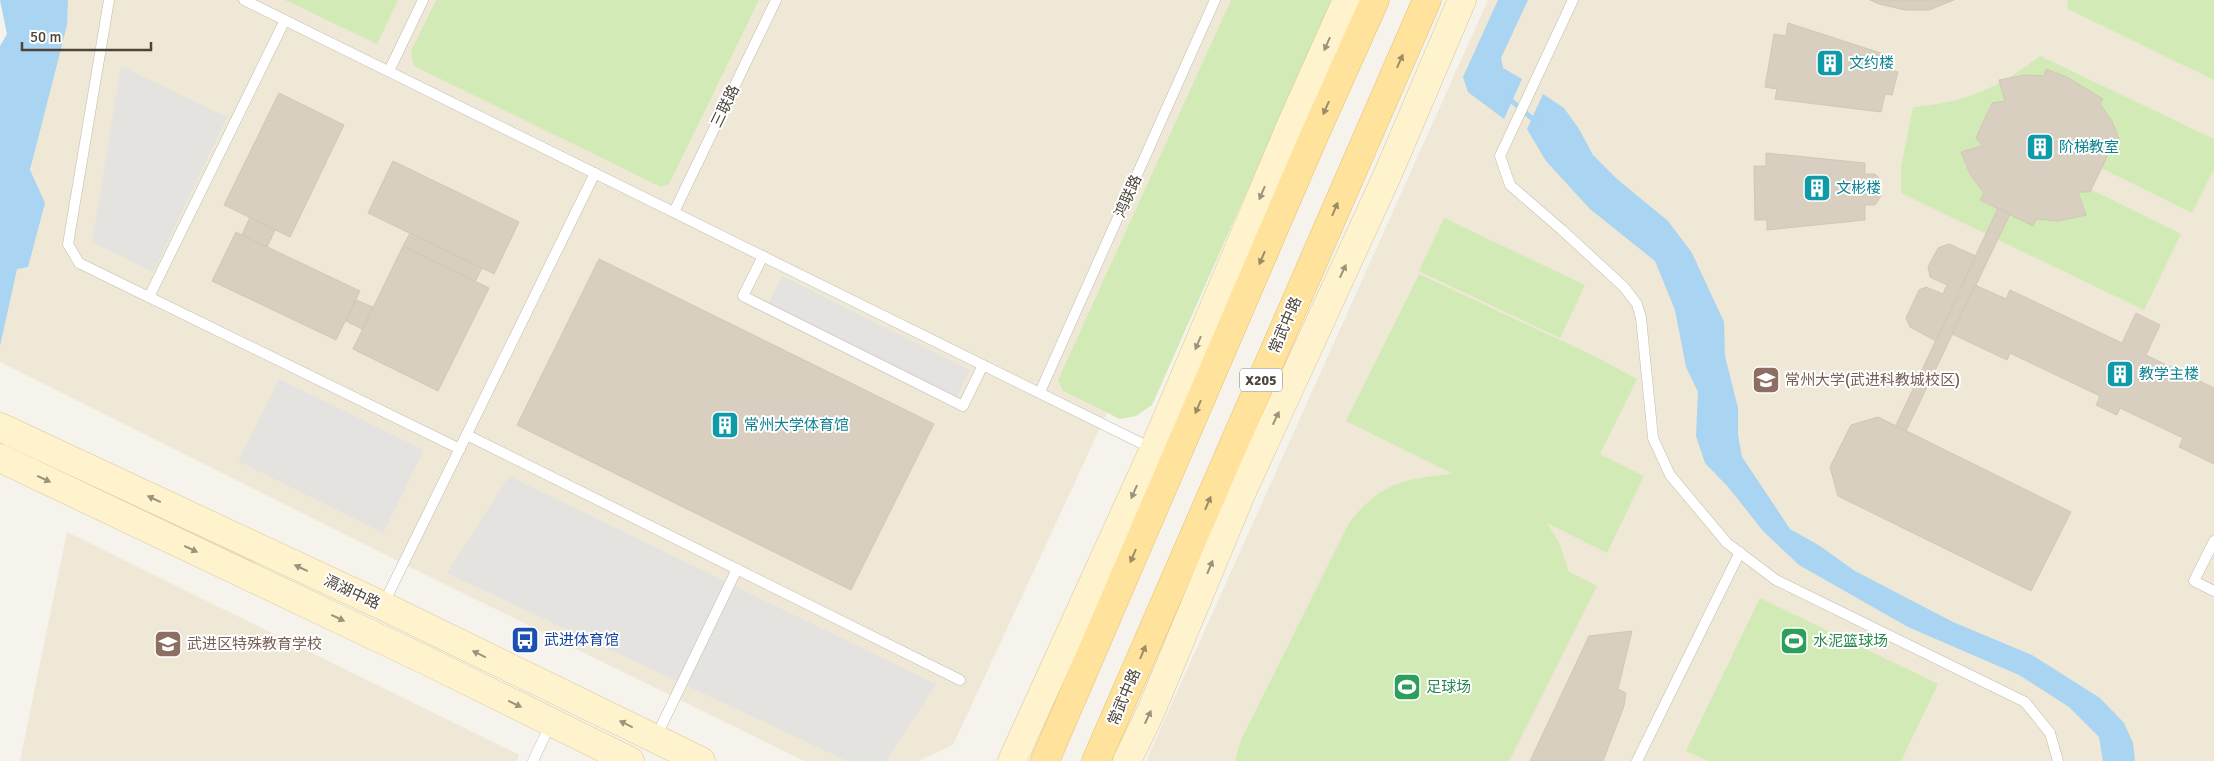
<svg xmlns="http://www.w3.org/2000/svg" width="2214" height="761" viewBox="0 0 2214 761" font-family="Signika,'Noto Sans SC',sans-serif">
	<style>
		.education { fill: #efe8d6 }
		.green { fill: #d2eab5 }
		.parking { fill: #e5e3e0 }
		.water { fill: #a9d4f2 }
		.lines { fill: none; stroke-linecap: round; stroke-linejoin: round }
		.stream { stroke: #a9d4f2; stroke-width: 5 }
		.building { fill: #d8cfc1; stroke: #d3c7b4 }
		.lane-casing { stroke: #c2bbae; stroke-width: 11 }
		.secondary-casing { stroke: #d6c79b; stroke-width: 29 }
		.primary-casing { stroke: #e6c16a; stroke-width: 29 }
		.lane { stroke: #fff; stroke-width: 10 }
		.secondary { stroke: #fff3cd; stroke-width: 28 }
		.primary { stroke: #ffe39c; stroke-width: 28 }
		.oneway { fill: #9c937c }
		.oneway2 { fill: #9c8c66 }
		.labels { text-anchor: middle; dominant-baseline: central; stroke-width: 4; stroke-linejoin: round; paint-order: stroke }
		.shield { fill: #fff; stroke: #817c74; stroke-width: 1 }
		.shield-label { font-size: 14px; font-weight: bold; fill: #4b4439 }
		.culture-label { font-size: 15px; fill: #0d838f; stroke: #fff; text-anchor: start }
		.street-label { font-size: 15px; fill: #4b4439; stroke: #fff }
		.education-label { font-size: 15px; fill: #785e54; stroke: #fff; text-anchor: start }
		.transit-label { font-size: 15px; fill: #164399; stroke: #fff; text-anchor: start }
		.leisure-label { font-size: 15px; fill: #27864d; stroke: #fff; text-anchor: start }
	</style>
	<rect width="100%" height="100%" fill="#f6f3ec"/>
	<g class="education">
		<path d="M61,0H1231L1058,380L1063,391L1107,413L953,745L918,761H804L416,570L0,362V342Z"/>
		<path d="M1488,0H2214V761H1146Z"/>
		<path d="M67,532L519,755L517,761H20Z"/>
	</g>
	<g class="green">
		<path d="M285,0H398L377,44Z"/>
		<path d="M436,0H759L669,184L661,187L414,66L411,51Z"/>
		<path d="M1231,0H1332L1152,405L1136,416L1120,419L1063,391L1058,380Z"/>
		<path d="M2067,0H2214V80L2068,9Z"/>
		<path d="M2040,56L2214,139V169L2192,213L2097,166L2086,187L2181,234L2144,310L1901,193V167L1913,107C1965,103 1999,88 2040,56Z"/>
		<path d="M1444,218L1585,285L1560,338L1419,271Z"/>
		<path d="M1419,274L1594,356L1637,379L1600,454L1644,476L1607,553L1547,523L1559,542L1569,572L1597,586L1509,761H1235L1241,740L1349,523C1381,482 1404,479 1453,474L1346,421Z"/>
		<path d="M1760,598L1938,684L1901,761H1708L1686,751Z"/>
	</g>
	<g class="parking">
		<path d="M121,66L227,117L153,272L92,242Z"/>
		<path d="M782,276L970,370L956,398L768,304Z"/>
		<path d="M279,379L424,450L383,533L238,461Z"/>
		<path d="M509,476L936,684L886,761H847L447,573Z"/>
	</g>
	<g class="water">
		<path d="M0,0H68L67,25L30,170L45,203L28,267L17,269L0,346V46L7,34Z"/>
		<path d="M1498,0H1528L1501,58L1503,68L1522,79L1504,119L1468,92L1463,77Z"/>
		<path d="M1543,94L1564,108L1579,129L1593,155L1617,179L1668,221L1692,253L1724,322L1725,356L1738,408V435L1742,457L1790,529L1820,546L1855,571L1953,622L2032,655L2100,698L2124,723L2133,743L2135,761H2103L2099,737L2069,707L2019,675L1908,627L1799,565L1763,531L1729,488L1705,463L1696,436L1698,392L1686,367L1675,310L1655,261L1590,209L1546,161L1527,129Z"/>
	</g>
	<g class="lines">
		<path class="stream" d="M1507,97L1535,121"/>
	</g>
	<g class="building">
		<path d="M1870,0H1954L1929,10H1905L1879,4Z"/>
		<path d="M1788,23L1893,57L1890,70L1898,72L1892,95L1885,94L1881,112L1775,99L1777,89L1765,87L1774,34L1786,36Z"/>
		<path d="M2046,69L2067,77L2103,99L2100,104L2112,121L2119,139L2100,148L2107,157L2090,192H2078L2086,215L2058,221L2036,219L2033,226L1980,200L1984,193L1970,174L1961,152L1982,146L1976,138L1992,103L2005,101L1999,80L2025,75L2044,76Z"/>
		<path d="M279,93L344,125L290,237L224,205Z"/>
		<path d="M1766,153L1865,163V174H1875L1881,180V196L1875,205H1865V220L1767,230V220H1755L1754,166H1766Z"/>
		<path d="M393,161L519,222L494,274L368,213Z"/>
		<path d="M1998,208L2010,214L1906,431L1896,425Z"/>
		<path d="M250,217L275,230L267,247L242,235Z"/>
		<path d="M236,232L360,291L336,340L212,281Z"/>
		<path d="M410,233L482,268L475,282L403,246Z"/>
		<path d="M1949,244L1976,256L1936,341L1910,327L1906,318L1919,290L1926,287L1943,294L1947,285L1930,277L1928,267L1938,248Z"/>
		<path d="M403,246L489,288L438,391L353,349Z"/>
		<path d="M599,259L934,424L851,590L517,425Z"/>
		<path d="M1975,285L2006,299L2010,290L2122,343L2136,313L2160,325L2146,355L2214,388V464L2179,447L2183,438L2120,408L2117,415L2096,405L2100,396L2010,353L2007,360L1952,334Z"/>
		<path d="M356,300L373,307L362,329L346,321Z"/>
		<path d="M1878,417L2071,512L2031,591L1838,496L1830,467L1851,425Z"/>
		<path d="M1632,631L1618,689L1626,693L1624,706L1603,761H1530L1589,636Z"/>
	</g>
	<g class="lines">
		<g class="lane-casing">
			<g id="lane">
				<path d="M109,0L68,244L79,263L460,449"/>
				<path d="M244,0L1153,449"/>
				<path d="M1573,0L1500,156L1510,185L1562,230L1624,287L1637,304L1641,318L1653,438L1670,475L1727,543L1776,580L2025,702L2050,733L2058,761"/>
				<path d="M389,71L423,0"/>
				<path d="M674,212L776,0"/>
				<path d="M763,256L743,296L963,406L983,365"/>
				<path d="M149,297L285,20"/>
				<path d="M1040,392L1215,0"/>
				<path d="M467,435L960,680"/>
				<path d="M2214,541L2194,581L2214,591"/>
				<path d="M383,605L595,173"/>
				<path d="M656,737L737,569"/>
				<path d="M533,761L551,723"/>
				<path d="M1637,761L1740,552"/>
			</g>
		</g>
		<g class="secondary-casing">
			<g id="secondary">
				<path d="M0,427L383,606L701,761"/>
				<path d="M0,458L425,660L630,761"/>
				<path d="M1012,761L1154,449L1291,125L1347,0"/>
				<path d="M1127,761L1151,711L1241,494L1387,176L1462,0"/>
			</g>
		</g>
		<g class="primary-casing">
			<g id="primary">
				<path d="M1045,761L1314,136L1375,0"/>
				<path d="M1096,761L1427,0"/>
			</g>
		</g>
		<use href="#lane" class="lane"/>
		<use href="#secondary" class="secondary"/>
		<use href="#primary" class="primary"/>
	</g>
	<defs><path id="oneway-solid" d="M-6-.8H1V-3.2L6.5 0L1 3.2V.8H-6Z" transform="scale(1.25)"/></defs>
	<g class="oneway">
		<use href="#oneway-solid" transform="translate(1327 44) rotate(114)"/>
		<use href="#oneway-solid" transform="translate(1262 193) rotate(113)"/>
		<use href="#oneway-solid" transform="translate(1343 271) rotate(-65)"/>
		<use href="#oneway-solid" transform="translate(1198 343) rotate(113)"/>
		<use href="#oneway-solid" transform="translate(1276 418) rotate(-65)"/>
		<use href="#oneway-solid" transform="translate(44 479) rotate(25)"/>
		<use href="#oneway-solid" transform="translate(1134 492) rotate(114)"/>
		<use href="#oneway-solid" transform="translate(154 499) rotate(-155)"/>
		<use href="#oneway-solid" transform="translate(191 549) rotate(25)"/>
		<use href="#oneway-solid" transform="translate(1210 567) rotate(-68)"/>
		<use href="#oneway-solid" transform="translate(301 568) rotate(-155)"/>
		<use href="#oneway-solid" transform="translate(338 618) rotate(25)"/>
		<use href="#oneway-solid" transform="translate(479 654) rotate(-154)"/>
		<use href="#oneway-solid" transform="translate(515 704) rotate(26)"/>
		<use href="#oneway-solid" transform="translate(1148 717) rotate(-65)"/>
		<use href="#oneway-solid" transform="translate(626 724) rotate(-154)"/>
	</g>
	<g class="oneway2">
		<use href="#oneway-solid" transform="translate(1400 61) rotate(-66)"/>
		<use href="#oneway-solid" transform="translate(1326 108) rotate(114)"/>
		<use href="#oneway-solid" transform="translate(1335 209) rotate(-67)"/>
		<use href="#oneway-solid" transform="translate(1262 258) rotate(113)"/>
		<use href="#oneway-solid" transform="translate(1198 407) rotate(113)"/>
		<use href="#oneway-solid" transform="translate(1208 503) rotate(-67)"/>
		<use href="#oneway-solid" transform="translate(1133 556) rotate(113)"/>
		<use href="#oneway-solid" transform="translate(1143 652) rotate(-67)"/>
	</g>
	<defs>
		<g id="building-square" transform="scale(1.4375)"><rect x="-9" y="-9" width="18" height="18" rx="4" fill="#0f9aa8" stroke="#fff"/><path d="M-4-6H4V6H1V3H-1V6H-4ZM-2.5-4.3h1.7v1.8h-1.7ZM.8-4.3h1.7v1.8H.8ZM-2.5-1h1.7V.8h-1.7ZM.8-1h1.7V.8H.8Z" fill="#fff"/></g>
		<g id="university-square" transform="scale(1.4375)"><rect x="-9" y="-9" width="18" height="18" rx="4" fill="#8d6e63" stroke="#fff"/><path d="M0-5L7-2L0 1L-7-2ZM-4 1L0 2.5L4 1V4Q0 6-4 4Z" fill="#fff"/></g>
		<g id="bus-square" transform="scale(1.4375)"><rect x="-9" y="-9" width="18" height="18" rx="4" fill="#1a4fb4" stroke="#fff"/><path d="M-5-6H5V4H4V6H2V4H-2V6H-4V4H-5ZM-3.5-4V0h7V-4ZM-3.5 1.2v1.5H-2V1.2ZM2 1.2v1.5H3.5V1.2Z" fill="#fff"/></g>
		<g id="stadium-square" transform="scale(1.4375)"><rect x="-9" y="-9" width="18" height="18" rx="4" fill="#2e9e5b" stroke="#fff"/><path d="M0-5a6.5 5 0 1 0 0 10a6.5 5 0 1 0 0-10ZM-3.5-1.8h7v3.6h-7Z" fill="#fff"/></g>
		<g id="school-square" transform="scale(1.4375)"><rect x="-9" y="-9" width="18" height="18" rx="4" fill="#8d6e63" stroke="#fff"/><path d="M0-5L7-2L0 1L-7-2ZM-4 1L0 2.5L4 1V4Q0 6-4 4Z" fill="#fff"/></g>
	</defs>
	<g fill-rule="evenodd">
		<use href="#building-square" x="1830" y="63"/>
		<use href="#building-square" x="2040" y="147"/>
		<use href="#building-square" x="1817" y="188"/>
		<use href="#building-square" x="2120" y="374"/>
		<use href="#university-square" x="1766" y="380"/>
		<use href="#building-square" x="725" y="425"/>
		<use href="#bus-square" x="525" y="640"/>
		<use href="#stadium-square" x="1794" y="641"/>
		<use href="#school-square" x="168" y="644"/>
		<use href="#stadium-square" x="1407" y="687"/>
	</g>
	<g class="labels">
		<rect class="shield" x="1240" y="368.5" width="42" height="23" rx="4"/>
		<g class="shield-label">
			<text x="1261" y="380">X205</text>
		</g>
		<g class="culture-label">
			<text x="1849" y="63">文约楼</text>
			<text x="2059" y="147">阶梯教室</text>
			<text x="1836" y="188">文彬楼</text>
			<text x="2139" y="374">教学主楼</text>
			<text x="744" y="425">常州大学体育馆</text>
		</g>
		<g class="street-label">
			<text transform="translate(725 106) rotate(-64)">三联路</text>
			<text transform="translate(1128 196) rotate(-66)">鸿联路</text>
			<text transform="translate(1285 325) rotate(-67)">常武中路</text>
			<text transform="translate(352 592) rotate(25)">滆湖中路</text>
			<text transform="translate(1124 697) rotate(-67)">常武中路</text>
		</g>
		<g class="education-label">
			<text x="1785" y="380">常州大学(武进科教城校区)</text>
			<text x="187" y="644">武进区特殊教育学校</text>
		</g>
		<g class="transit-label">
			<text x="544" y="640">武进体育馆</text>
		</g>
		<g class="leisure-label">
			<text x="1813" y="641">水泥篮球场</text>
			<text x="1426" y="687">足球场</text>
		</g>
	</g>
	<path d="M22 42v8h129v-8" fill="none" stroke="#4b4439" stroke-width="2.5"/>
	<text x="30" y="42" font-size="15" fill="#4b4439" stroke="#ffffff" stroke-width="4" paint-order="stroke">50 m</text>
</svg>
